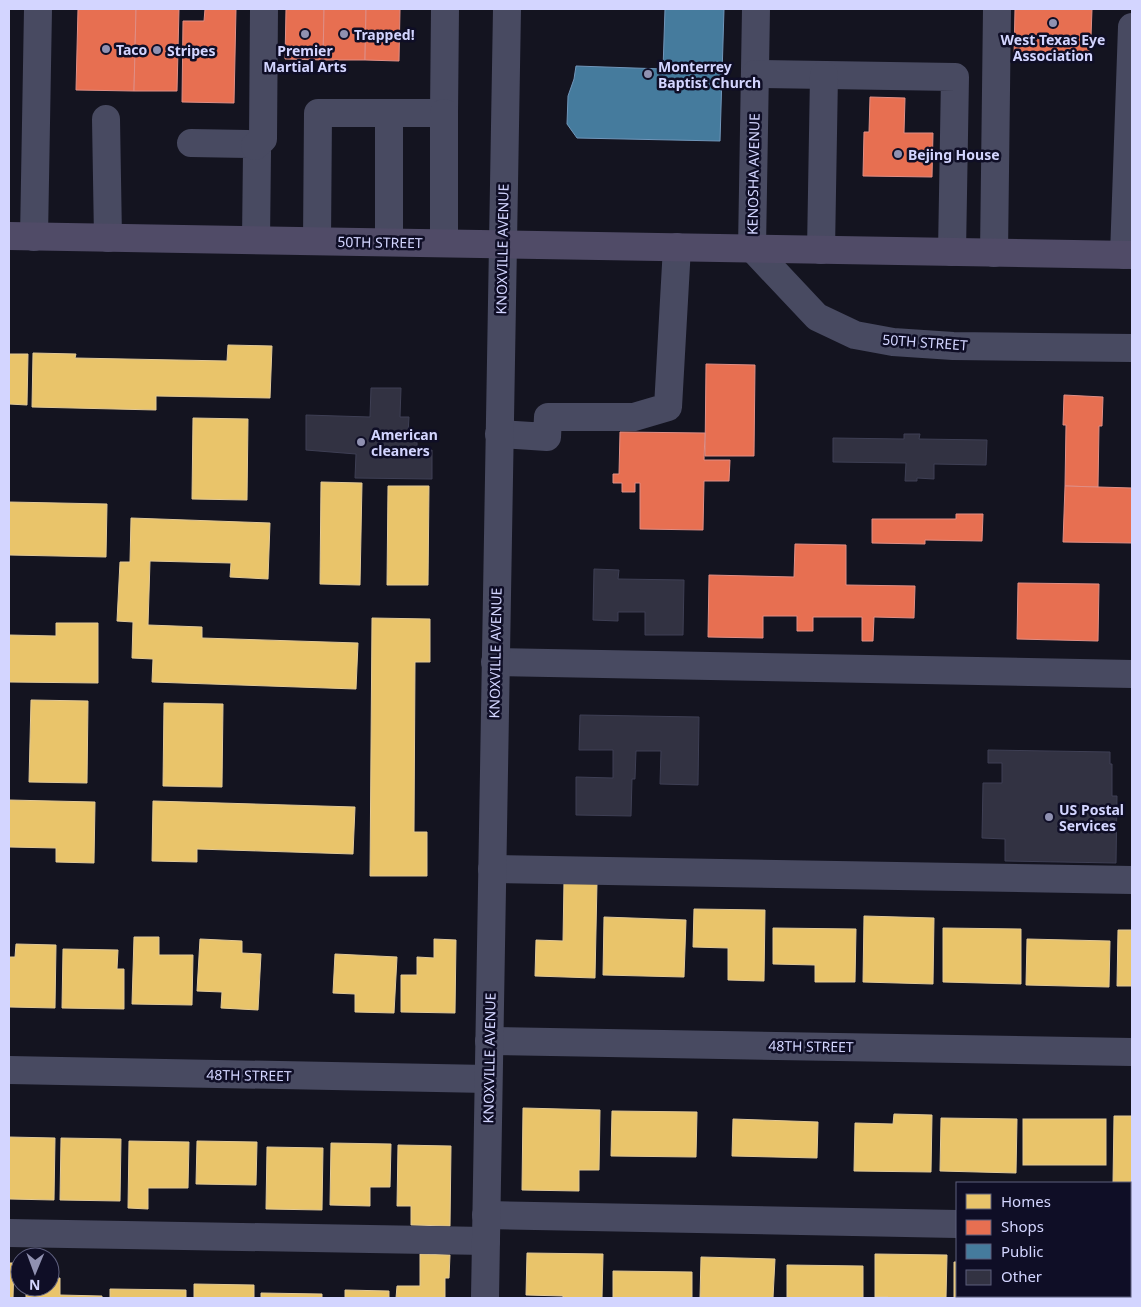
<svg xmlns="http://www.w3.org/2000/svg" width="1141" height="1307" viewBox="0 0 1141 1307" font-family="'Noto Sans',sans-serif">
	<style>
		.homes { fill: #e9c46a; stroke: #e2c997 }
		.shops { fill: #e76f51; stroke: #e18e85 }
		.public { fill: #457b9d; stroke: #7096ba }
		.building { fill: #323242; stroke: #3e3f54 }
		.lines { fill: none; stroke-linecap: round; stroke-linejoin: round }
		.minor { stroke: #484a61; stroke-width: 28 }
		.major { stroke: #504b67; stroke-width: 28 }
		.poi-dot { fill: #9091b1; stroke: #0f0e26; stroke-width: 2 }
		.labels { text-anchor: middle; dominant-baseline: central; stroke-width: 5; stroke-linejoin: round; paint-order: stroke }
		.poi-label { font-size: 14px; font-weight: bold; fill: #d3d5ff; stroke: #0f0e26; text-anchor: start }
		.street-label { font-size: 14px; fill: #d3d5ff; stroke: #0f0e26 }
	</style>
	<rect width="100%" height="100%" fill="#141420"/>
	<g class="homes">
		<path d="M228,345L272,346L270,398L156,396V410L32,407L33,353L76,354L75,358L227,361Z"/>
		<path d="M9,354H28L27,405L9,404Z"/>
		<path d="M193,418L248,419L247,500L192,499Z"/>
		<path d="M321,482L362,483L360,585L320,584Z"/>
		<path d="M388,486H429L428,585H387Z"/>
		<path d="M9,502L107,504L106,557L9,555Z"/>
		<path d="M131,518L270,523L268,579L230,577L231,563L150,561L148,625L202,627V638L358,643L356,689L152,682L153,659L132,658L133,622L117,621L120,562H130Z"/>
		<path d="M372,618L430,619V662H415L414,832H427V876H370Z"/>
		<path d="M56,623H98V683L9,682V635L56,636Z"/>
		<path d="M31,700L88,701L87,783L29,782Z"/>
		<path d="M164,703L223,704L222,787L163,786Z"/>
		<path d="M9,800L95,802L94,863L56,862V848L9,847Z"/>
		<path d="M153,801L355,807L353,854L197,849V862L152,861Z"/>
		<path d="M564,881L597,882L595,978L535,976L536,940L563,941Z"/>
		<path d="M694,909L765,910L764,981L728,980V948L693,947Z"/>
		<path d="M864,916L934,918L933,984L863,982Z"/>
		<path d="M604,917L686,920L684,977L603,975Z"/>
		<path d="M773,928L856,929L855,982H815V965L773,964Z"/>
		<path d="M943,928L1021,929V984L943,982Z"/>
		<path d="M1118,930H1132V986H1117Z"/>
		<path d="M134,937H159V955H193L192,1005L132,1004Z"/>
		<path d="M200,939L242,941V953L261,954L258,1010L221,1008L222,992L197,991Z"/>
		<path d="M434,939L456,940L455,1013L401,1012V975H417V957L434,958Z"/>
		<path d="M1027,939L1110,941L1109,987L1026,985Z"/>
		<path d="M16,944L56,945L55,1008L9,1007V957H15Z"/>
		<path d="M63,949L118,950L117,969H124V1009L62,1008Z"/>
		<path d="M335,954L397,957L394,1013L355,1012V994L333,993Z"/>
		<path d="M523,1108L600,1110L599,1170H579V1191L522,1190Z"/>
		<path d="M612,1111L697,1112L696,1157L611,1156Z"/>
		<path d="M894,1114L932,1115L931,1172L854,1171L855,1123L893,1124Z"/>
		<path d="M1114,1116H1132V1198H1130V1183H1113Z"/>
		<path d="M941,1118L1017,1119L1016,1173L940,1171Z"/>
		<path d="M733,1119L818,1122L817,1158L732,1156Z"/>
		<rect x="1023" y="1119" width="83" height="46"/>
		<path d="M9,1137L55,1138L54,1200L9,1199Z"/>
		<path d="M61,1138L121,1139L120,1201L60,1200Z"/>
		<path d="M129,1141L189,1142L188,1188H148V1209L128,1208Z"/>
		<path d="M197,1141L257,1142L256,1185L196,1184Z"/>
		<path d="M331,1143L391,1144L390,1187H370V1206L330,1205Z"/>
		<path d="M398,1145L451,1146L450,1226L411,1225V1206H397Z"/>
		<path d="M267,1147L323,1148L322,1210L266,1209Z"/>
		<path d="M527,1253L603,1254L602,1298H563V1296L526,1295Z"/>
		<path d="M420,1254L450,1255L449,1278H445V1298H396L397,1286H420Z"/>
		<path d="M875,1254L947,1255L946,1298H888V1297H875Z"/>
		<path d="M701,1257L775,1259L773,1298H700Z"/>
		<path d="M954,1262H957V1296H1036V1298H954Z"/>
		<path d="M9,1263H14L13,1298H9Z"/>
		<path d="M787,1265L863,1266V1298H787Z"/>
		<path d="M613,1271L692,1272V1298H613Z"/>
		<path d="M50,1278H60V1295L102,1296V1298H26V1287H50Z"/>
		<path d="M1130,1279H1132V1298H1127V1296H1130Z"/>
		<path d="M194,1284L254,1285V1298H194Z"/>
		<path d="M110,1289L186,1290V1298H110Z"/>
		<path d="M345,1290L389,1291V1298H345Z"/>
		<path d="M261,1293L322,1294V1298H261Z"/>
		<rect x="1044" y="1296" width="77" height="2"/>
	</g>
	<g class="shops">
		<path d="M78,9H136L134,91L76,90Z"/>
		<path d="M136,9H179L177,91H134Z"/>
		<path d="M205,9H236L234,103L182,102L183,21H204Z"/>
		<path d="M286,9H324L323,60L285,59Z"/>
		<path d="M324,9H366L365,60H323Z"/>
		<path d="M366,9H400L399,61L365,60Z"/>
		<path d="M1015,9H1092L1091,37L1089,39L1090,44L1089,51L1085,56L1078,58L1070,57L1014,56Z"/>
		<path d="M870,97L905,98L904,133H933L932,177L863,176L864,132H869Z"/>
		<path d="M706,364L755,365L754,456H705Z"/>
		<path d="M1064,395L1103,397L1102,426H1099L1098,487L1065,486L1066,425H1063Z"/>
		<path d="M620,432L705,433L704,460H730L729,481H704L703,530L640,529V483H635V492H622V483H613V474H619Z"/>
		<path d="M1065,486L1132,488V543L1063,542Z"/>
		<path d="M956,514H983L982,541L925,540V544L872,543V519H956Z"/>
		<path d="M795,544L846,545V585L915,586L914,618L874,617L873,641H862V617H813V631H797V616H763V638L708,637L709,575L794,577Z"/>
		<path d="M1018,583L1099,584L1098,641L1017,639Z"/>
	</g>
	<path class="public" d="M665,9H724L720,141L577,138L567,124L568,96L574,79L576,66L663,69Z"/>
	<g class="building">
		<path d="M371,388H401L400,417H409L408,433H417V450H432V479L355,478L356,454L306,450V415L370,417Z"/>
		<path d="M904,434H920L919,439L987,440L986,465L934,464V479L917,478V481H905L906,463L833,462V438L904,439Z"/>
		<path d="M594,569L619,570L618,579L684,580L683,635H645V612H618V621L593,620Z"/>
		<path d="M580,715L699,717L698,785L660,784L661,751H636L635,779H632L631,816L576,815V777L613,778V750H579Z"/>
		<path d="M988,750L1110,752V764H1112V796H1117L1116,863L1005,861V839L982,838L983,783H1002V763H988Z"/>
	</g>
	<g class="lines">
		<g class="minor">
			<path d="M756,9L752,248L817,317L855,335L893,342L953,346L1132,348"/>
			<path d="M755,74L955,77L952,252"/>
			<path d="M389,113V242"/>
			<path d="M106,119L108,238"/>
			<path d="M191,143L248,144L255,146L257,152L256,240"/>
			<path d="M255,146L263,139L264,9"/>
			<path d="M34,237L38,9"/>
			<path d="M317,241L318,113H444L445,9"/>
			<path d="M444,243V113"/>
			<path d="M821,250L824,75"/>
			<path d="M994,253L997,9"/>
			<path d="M1124,255L1132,27"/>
			<path d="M499,434L547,437L548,417H634L668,407L677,247"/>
			<path d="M495,662L1132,674"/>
			<path d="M492,869L1132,880"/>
			<path d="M489,1041L1132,1052"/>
			<path d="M9,1070L488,1079"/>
			<path d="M486,1215L957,1224"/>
			<path d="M1130,1227H1132"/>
			<path d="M9,1233L486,1241"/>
			<path d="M485,1298L507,9"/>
		</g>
		<path class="major" d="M9,236L1132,255"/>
	</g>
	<g class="poi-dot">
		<circle cx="1053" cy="23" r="5"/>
		<circle cx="305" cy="34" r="5"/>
		<circle cx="344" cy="34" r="5"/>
		<circle cx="106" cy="49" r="5"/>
		<circle cx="157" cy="50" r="5"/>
		<circle cx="648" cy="74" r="5"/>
		<circle cx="898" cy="154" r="5"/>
		<circle cx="361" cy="442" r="5"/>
		<circle cx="1049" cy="817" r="5"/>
	</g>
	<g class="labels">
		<g class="poi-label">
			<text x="354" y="34">Trapped!</text>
			<text x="1053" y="39" text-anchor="middle">West Texas Eye<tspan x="1053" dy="16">Association</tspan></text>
			<text x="116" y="49">Taco</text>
			<text x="167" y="50">Stripes</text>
			<text x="305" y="50" text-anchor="middle">Premier<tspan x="305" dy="16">Martial Arts</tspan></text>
			<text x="658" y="66">Monterrey<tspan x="658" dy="16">Baptist Church</tspan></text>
			<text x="908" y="154">Bejing House</text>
			<text x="371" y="434">American<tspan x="371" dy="16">cleaners</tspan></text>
			<text x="1059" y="809">US Postal<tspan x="1059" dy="16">Services</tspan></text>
		</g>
		<g class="street-label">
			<text transform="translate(753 174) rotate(-89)">KENOSHA AVENUE</text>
			<text transform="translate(380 242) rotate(1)">50TH STREET</text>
			<text transform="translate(502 249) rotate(-89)">KNOXVILLE AVENUE</text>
			<text transform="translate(925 342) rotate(4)">50TH STREET</text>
			<text transform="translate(495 653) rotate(-89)">KNOXVILLE AVENUE</text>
			<text transform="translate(811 1046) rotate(1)">48TH STREET</text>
			<text transform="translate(489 1058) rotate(-89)">KNOXVILLE AVENUE</text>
			<text transform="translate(249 1075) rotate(1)">48TH STREET</text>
		</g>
	</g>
	<rect width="1141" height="1307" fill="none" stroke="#d3d5ff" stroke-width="20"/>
	<rect x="956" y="1182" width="175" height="115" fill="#0f0e26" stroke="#5d5e7d"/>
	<rect x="966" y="1194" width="25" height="15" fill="#e9c46a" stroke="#5d5e7d"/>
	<text x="1001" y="1207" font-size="15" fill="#d3d5ff">Homes</text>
	<rect x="966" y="1220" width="25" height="15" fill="#e76f51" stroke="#5d5e7d"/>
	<text x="1001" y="1232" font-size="15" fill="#d3d5ff">Shops</text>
	<rect x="966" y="1244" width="25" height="15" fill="#457b9d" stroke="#5d5e7d"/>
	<text x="1001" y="1257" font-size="15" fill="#d3d5ff">Public</text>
	<rect x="966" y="1270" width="25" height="15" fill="#323242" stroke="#5d5e7d"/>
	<text x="1001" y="1282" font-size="15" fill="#d3d5ff">Other</text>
	<g transform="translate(35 1272) rotate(181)"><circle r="24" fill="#0f0e26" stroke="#5d5e7d"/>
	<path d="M0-4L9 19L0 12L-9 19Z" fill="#9091b1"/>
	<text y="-8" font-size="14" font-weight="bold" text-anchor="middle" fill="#d3d5ff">N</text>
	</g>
</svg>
